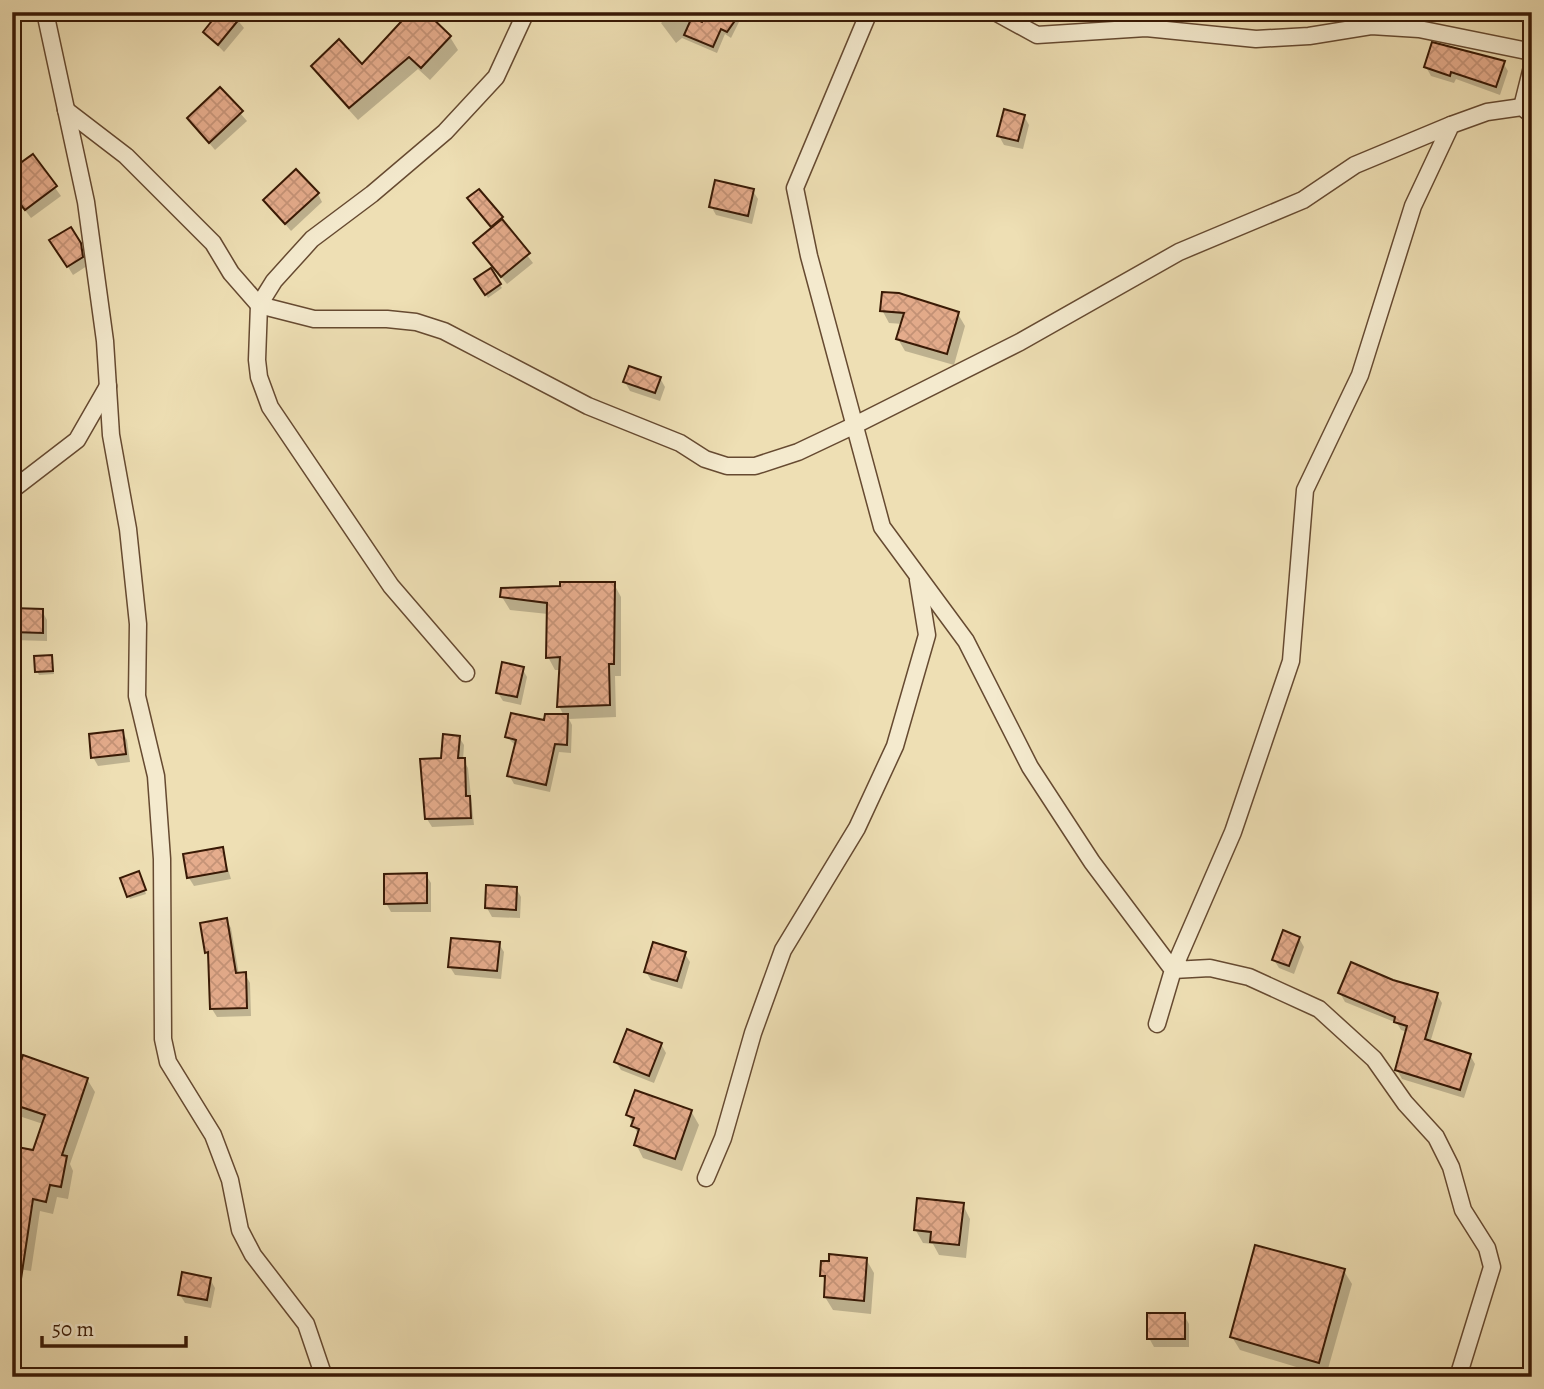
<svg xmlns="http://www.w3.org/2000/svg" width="1544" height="1389" viewBox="0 0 1544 1389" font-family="Alegreya,serif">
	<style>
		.shadow { fill: #0003 }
		.building { fill: url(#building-cross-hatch); stroke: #381905; stroke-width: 2 }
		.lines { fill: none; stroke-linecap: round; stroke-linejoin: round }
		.minor-casing { stroke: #664a31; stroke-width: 19 }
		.minor { stroke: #f4eace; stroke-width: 16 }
	</style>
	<defs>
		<pattern id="building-cross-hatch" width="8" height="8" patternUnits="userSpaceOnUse" patternTransform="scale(1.75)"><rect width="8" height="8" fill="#e5ac8c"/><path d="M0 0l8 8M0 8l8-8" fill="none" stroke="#c59377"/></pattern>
	</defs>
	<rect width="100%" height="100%" fill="#eedfb4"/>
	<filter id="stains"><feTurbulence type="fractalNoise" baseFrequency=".00286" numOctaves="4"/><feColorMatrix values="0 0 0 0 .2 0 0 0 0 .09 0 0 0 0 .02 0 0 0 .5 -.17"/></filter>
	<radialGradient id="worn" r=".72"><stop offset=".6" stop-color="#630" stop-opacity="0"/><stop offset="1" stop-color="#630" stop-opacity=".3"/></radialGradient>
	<g class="shadow">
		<path d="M218,12H231L244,28L224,52L205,32L220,14Z"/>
		<path d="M423,12L450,37L458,50L430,80L418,69L358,120L321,79L313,66L362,67Z"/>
		<path d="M673,12L703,24L711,12H744L731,38L725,34L717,53L682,38L676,43L661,23Z"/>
		<path d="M1253,12H1266L1265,17Z"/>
		<path d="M1503,63L1508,71L1500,95L1456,79L1454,83L1431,76L1426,67Z"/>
		<path d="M220,90L247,121L215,150L189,119Z"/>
		<path d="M1024,116L1029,125L1023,149L1004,145L999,136Z"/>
		<path d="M32,156L61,196L31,218L12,193Z"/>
		<path d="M478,191L533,263L507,284L481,252L493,229L469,199Z"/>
		<path d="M753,191L758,199L752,224L716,215L711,206Z"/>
		<path d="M318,194L322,202L291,231L265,200Z"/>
		<path d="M70,229L85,254L87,266L73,275L52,241Z"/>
		<path d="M490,271L502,288L488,298L476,280Z"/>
		<path d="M882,310L958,314L965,326L954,365L905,351L898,339L903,324L889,323Z"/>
		<path d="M660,378L665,387L660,401L630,391L625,382Z"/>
		<path d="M614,584L621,597V676H615L616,717L569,719L572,725L571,753L559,752L550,792L514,784L509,775L516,746L507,737L564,716L559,706L561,670H555L548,657V614L510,610L502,597Z"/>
		<path d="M12,610L42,611L47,620V641L12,640Z"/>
		<path d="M52,657L54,674L39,675L37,671Z"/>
		<path d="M522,668L527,677L521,705L503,701L498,693Z"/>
		<path d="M122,731L127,740L130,762L98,766L93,757Z"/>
		<path d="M459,737L464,745L463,760L468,768L474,825L432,827L427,819L442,760Z"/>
		<path d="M222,849L231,879L194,886L189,878Z"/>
		<path d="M426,875L431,883V912H391L386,903Z"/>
		<path d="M140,877L146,894L130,899L128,896Z"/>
		<path d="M516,888L521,897L520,918L492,917L487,908Z"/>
		<path d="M226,920L231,928L239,975L245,974L250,983L251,1016L217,1017L212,1009L207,952Z"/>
		<path d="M1299,938L1304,947L1294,974L1279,968L1274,960Z"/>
		<path d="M499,944L504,952L501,979L455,975L450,967Z"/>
		<path d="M685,954L690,962L682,989L651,980L646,972Z"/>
		<path d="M1392,982L1437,995L1442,1003L1430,1043L1470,1055L1475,1064L1464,1098L1402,1079L1397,1070L1407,1032L1401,1030L1397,1023L1345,1002L1340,993Z"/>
		<path d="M661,1044L666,1053L654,1083L621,1070L616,1062Z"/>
		<path d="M12,1059L87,1079L95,1092L70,1164L73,1171L68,1199L57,1197L53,1214L40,1211L31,1271L12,1268L34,1152L43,1124L16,1115L12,1108Z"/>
		<path d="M691,1111L699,1125L682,1171L643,1158L636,1144L639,1136L628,1115Z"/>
		<path d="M963,1205L970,1219L966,1258L939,1255L933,1244L923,1243L915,1229Z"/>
		<path d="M866,1259L874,1273L871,1314L833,1310L825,1297L826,1284L822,1275Z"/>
		<path d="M1344,1271L1352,1284L1326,1376L1240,1350L1232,1337Z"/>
		<path d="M210,1279L215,1288L211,1308L185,1303L180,1295Z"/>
		<path d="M1184,1315L1189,1324V1347H1154L1149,1338Z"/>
	</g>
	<g class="building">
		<path d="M219,12H245L218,45L203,32Z"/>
		<path d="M410,12H426L451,36L421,68L409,57L349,108L311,66L339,39L362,64Z"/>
		<path d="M697,12H741L727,32L721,29L713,47L684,35L692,17L702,22L705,17Z"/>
		<path d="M1432,42L1505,61L1496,87L1451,72L1450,76L1424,67Z"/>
		<path d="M220,87L243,111L209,143L187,118Z"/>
		<path d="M1004,109L1025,115L1018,141L997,136Z"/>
		<path d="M33,154L57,186L25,210L12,194V169Z"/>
		<path d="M296,169L319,193L285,224L263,200Z"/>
		<path d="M715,180L754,189L748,216L709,207Z"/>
		<path d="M479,189L503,217L491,227L467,198Z"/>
		<path d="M502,219L530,253L501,277L473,243Z"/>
		<path d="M71,227L81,243L83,257L67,267L49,240Z"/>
		<path d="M491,268L501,284L485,295L474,279Z"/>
		<path d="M882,292L899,293L959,312L947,354L896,339L904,313L880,311Z"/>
		<path d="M629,366L661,377L655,393L623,382Z"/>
		<path d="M560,582H615L614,664H609L610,705L557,707L560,657L546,658L547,603L500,597L501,588L560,586Z"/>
		<path d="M12,608L43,609V633L12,632Z"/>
		<path d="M52,655L53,671L35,672L34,656Z"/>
		<path d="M502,662L524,667L517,697L496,693Z"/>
		<path d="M511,713L544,720L545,714H568L567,745L555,744L546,785L507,776L516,740L505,737Z"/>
		<path d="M123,730L126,754L91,758L89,734Z"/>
		<path d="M443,734L460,736L458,758H465L466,796H470L471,818L425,819L420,759L441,758Z"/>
		<path d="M223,847L227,871L187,878L183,854Z"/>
		<path d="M139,871L146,890L127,897L120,878Z"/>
		<path d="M427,873V903L384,904V874Z"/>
		<path d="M486,885L517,887L516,910L485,908Z"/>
		<path d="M227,918L236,973L246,972L247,1008L210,1009L208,952L205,953L200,923Z"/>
		<path d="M1283,930L1300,937L1289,966L1272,960Z"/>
		<path d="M451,938L500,942L497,971L448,967Z"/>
		<path d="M653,942L686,952L677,981L644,972Z"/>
		<path d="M1351,962L1393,980L1438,993L1425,1039L1471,1054L1460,1090L1395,1070L1407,1026L1394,1022L1395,1017L1338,993Z"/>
		<path d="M627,1029L662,1043L649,1076L614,1062Z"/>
		<path d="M23,1055L88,1078L62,1155L67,1156L61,1187L50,1185L46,1202L33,1199L21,1279L12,1278V1146L33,1150L45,1115L12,1104V1057L21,1061Z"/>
		<path d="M635,1090L692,1110L675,1159L634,1145L639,1129L631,1126L634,1118L626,1115Z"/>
		<path d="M917,1198L964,1203L959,1245L930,1242L931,1232L914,1230Z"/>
		<path d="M1255,1245L1345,1269L1319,1363L1230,1337Z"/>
		<path d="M829,1254L867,1258L864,1301L824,1297L825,1276H820L821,1261H829Z"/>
		<path d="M182,1272L211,1278L207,1300L178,1295Z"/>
		<rect x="1147" y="1313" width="38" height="26"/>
	</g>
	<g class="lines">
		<g class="minor-casing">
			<g id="minor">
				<path d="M45,12L86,202L105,341L111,435L128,529L138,624L137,696L156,776L162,859L163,1039L168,1062L213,1135L230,1180L240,1230L253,1255L306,1324L324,1377"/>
				<path d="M869,12L795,188L809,256L882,527L966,641L1030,767L1092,862L1173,970L1157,1024"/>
				<path d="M995,12L1037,35L1146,28L1256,39L1309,36L1371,26L1419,29L1532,52"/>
				<path d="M1522,107L1532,67"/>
				<path d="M66,110L126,156L213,243L231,273L259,305L314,319H387L416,322L444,331L588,406L680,443L705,459L727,466H755L798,452L853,426L1020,342L1179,252L1303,200L1355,165L1451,125"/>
				<path d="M12,490L77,440L108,386"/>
				<path d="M466,673L391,586L270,407L259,377L257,360L259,305L274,281L312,239L372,194L445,132L496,77L526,12"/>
				<path d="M706,1178L723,1138L753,1033L783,950L857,828L895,746L927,635L918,580"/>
				<path d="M1458,1377L1492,1267L1487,1248L1463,1210L1451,1167L1436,1137L1405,1103L1374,1059L1319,1009L1249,977L1210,968L1173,970L1233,832L1291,661L1305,490L1360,375L1413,206L1451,125L1487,112L1522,107L1532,115"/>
			</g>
		</g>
		<use href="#minor" class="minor"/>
	</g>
	<rect width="1544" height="1389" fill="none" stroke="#eedfb4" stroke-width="42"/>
	<rect x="14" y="14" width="1516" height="1361" fill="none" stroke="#381905" stroke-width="3.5"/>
	<rect x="21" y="21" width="1502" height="1347" fill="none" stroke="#381905" stroke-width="2"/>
	<path d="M42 1336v10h144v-10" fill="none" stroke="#381905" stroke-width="3.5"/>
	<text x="52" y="1336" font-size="21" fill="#381905" stroke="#f4eace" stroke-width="5" paint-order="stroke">50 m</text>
	<rect width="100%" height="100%" filter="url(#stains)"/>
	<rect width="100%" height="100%" fill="url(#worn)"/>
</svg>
